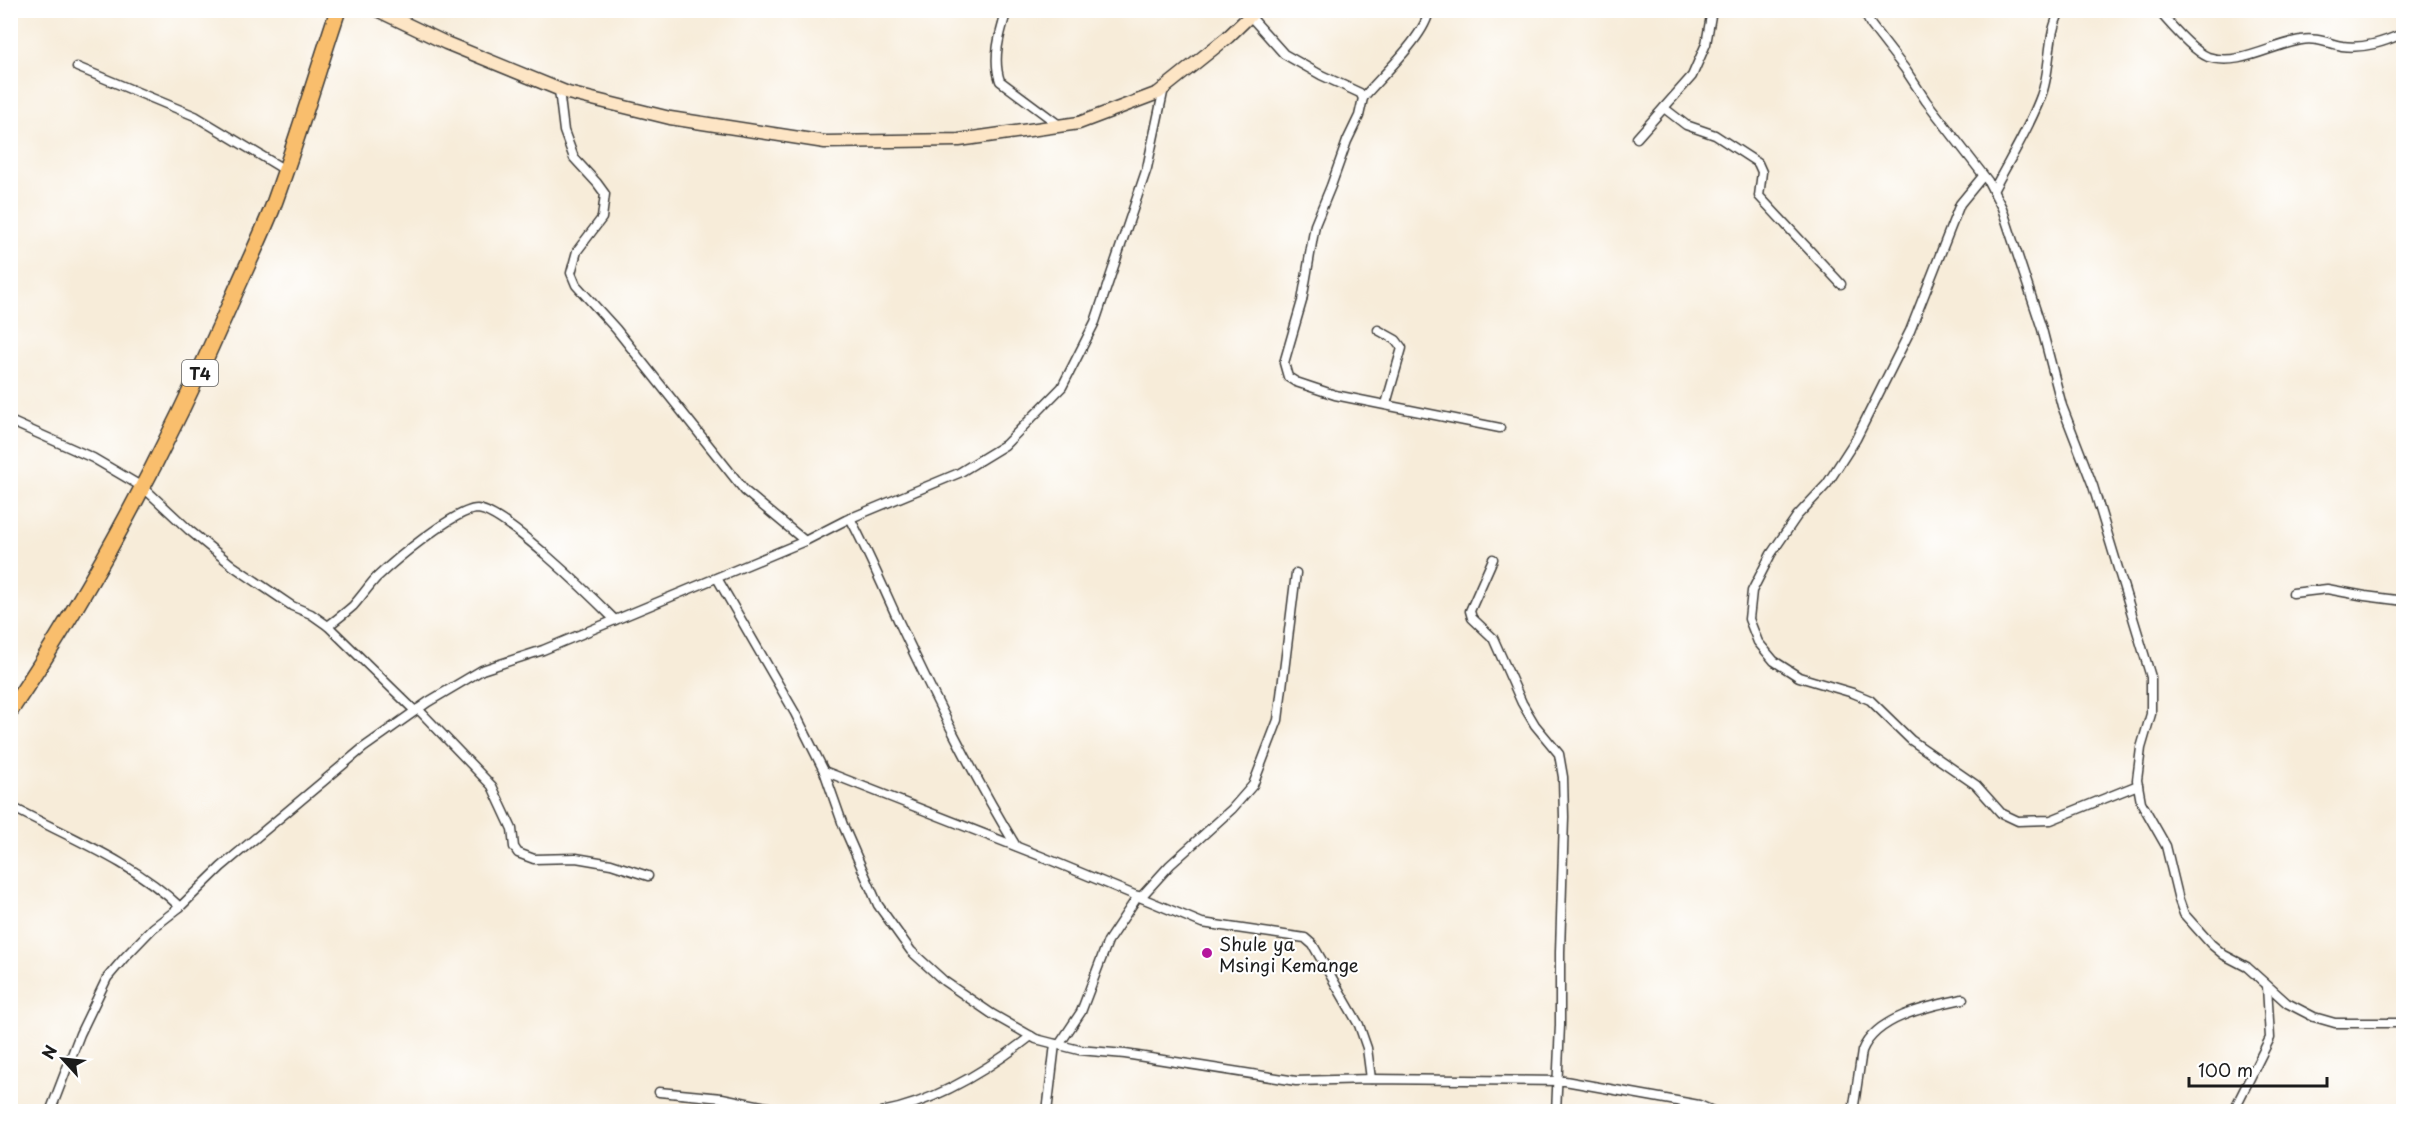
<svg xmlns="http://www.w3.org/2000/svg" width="2414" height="1122" viewBox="0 0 2414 1122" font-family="'Playpen Sans',sans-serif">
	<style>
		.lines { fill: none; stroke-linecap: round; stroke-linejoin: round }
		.street-casing { stroke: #3d3b38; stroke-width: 11 }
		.secondary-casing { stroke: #3d3b38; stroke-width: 15 }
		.highway-casing { stroke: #3d3b38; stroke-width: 18 }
		.street { stroke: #fff; stroke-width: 8 }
		.secondary { stroke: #fde5c5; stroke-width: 12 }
		.highway { stroke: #f9be6d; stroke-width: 15 }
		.poi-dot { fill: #b5179e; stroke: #fff; stroke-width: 2 }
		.labels { text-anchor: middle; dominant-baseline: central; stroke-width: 4.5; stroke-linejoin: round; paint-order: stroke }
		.shield { fill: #fff; stroke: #606060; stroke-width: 1.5 }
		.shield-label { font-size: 16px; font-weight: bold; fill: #1c1c1c }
		.poi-label { font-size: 18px; fill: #1c1c1c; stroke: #fff; text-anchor: start }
	</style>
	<rect width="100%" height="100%" fill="#fff"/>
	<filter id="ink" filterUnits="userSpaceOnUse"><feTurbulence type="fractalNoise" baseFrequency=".0167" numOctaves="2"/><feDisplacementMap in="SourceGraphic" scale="12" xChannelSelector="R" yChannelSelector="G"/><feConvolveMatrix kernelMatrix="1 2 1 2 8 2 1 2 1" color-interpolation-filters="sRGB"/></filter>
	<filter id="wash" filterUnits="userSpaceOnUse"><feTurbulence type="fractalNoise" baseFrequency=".008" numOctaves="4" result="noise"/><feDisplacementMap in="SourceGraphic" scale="24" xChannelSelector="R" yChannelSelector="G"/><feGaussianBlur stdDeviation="1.35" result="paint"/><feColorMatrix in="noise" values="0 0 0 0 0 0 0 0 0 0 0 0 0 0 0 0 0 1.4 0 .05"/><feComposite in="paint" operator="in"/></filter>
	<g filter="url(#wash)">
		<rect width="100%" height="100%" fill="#f7ecd9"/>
	</g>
	<g filter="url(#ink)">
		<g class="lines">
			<g class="street-casing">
				<g id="street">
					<path d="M1007,10C1000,33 992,58 1000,81L1059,125"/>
					<path d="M1863,10L1871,25L1905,69L1926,101L1988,181L2002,208L2042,329L2062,406L2093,486L2151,677V714L2141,748L2137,780L2141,802L2166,846L2179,900L2184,914L2211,944L2224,955L2247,967L2287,1003L2314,1017L2335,1023H2404"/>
					<path d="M2158,10C2169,23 2193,51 2208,57C2238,67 2271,45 2301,40C2315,37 2328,43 2342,46C2364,49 2384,42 2404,33"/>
					<path d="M1250,16L1284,54L1321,75L1360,93L1363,98L1359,116L1347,141L1331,186L1315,225L1302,301L1284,363L1288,377L1296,382L1335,395L1500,428"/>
					<path d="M77,67L195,116L285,170"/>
					<path d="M559,90L564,131L574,158L597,183L605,194L602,218L577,251L571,273L576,285L616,329L745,491L805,541"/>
					<path d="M1363,98C1380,77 1426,36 1429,10"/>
					<path d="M1664,108L1686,125L1715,135L1758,163L1762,172L1759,196L1841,284"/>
					<path d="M1637,138L1692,76L1706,44L1712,10"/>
					<path d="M1983,176L1960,204L1910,331L1856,439L1827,484L1797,516L1771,554L1752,591L1749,619L1758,642L1774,661L1799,677L1853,693L1870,700L1911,740L1976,785L2001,813L2018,821L2051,820L2138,785"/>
					<path d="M1993,191C2009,160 2029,129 2041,96C2052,69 2046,35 2061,10"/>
					<path d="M1378,330L1396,340L1402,348L1386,404"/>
					<path d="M10,421L93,458L144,488L189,530L233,566L292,606L311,614L328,626L415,711"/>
					<path d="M850,518C868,552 883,587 899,622C935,698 972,774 1016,846"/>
					<path d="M1493,559L1470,611L1472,618L1493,638L1522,703L1535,725L1559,754L1563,777L1564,817L1560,952V1025L1556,1112"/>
					<path d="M717,578L795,713L824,771L843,825L878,905L911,951L944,981L992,1014L1036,1039L1079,1050L1125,1054L1296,1081L1371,1079L1565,1081L1699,1105L1715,1112"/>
					<path d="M2293,593L2327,589L2365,596L2404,601"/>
					<path d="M328,626C336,620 345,613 353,606C361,597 368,587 376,578C393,562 455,509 477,509C504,510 593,598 615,620"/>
					<path d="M418,709L492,786L512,829L514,847L518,853L534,859L576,858L611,864L648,876"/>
					<path d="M824,771L1043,857L1202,923L1305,938L1313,945L1359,1025L1367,1048L1371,1079"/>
					<path d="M10,806C66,836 134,862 180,907"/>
					<path d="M1141,897L1170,865L1232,809L1253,785L1278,720L1296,573"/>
					<path d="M1059,1045L1081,1012L1108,941L1138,896"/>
					<path d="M659,1092L722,1098L777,1109L805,1112"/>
					<path d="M50,1112L80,1034L107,978L124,958L153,928L180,907L221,867L363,748L428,702L482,670L543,650L805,541L846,520L959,473L1005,445L1062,387L1095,322L1147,168L1164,88"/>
					<path d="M882,1112C935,1102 989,1069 1031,1036"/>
					<path d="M1047,1112L1055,1044"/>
					<path d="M1853,1112L1862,1051C1876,1016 1930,1006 1963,999"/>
					<path d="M2233,1112L2270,1038L2267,986"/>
				</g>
			</g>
			<g class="secondary-casing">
				<path id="secondary" d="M377,10L446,43L568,93L670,118L825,142L959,140L1079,123L1158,93L1228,37L1256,10"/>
			</g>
			<g class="highway-casing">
				<path id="highway" d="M10,711C97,582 168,446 230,304C244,272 259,241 272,209C296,144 316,76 338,10"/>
			</g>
			<use href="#street" class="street"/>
			<use href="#secondary" class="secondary"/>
			<use href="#highway" class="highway"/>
		</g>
	</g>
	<circle class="poi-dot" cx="1207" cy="953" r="6"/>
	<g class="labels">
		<rect class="shield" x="182" y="360" width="36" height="26" rx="4.5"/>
		<g class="shield-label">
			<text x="200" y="373">T4</text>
		</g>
		<g class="poi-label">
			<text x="1219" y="943">Shule ya<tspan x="1219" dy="21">Msingi Kemange</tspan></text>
		</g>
	</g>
	<rect width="2414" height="1122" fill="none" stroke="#fff" stroke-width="36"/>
	<g transform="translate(63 1059) rotate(297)" stroke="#ffffff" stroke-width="4.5" paint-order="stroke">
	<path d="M0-4.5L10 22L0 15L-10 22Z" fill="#1c1c1c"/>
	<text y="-9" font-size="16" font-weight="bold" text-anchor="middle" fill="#1c1c1c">N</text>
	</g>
	<path d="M2189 1077v9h138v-9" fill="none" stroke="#1c1c1c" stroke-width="3"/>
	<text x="2198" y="1077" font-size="18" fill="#1c1c1c" stroke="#ffffff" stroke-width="4.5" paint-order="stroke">100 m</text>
</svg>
